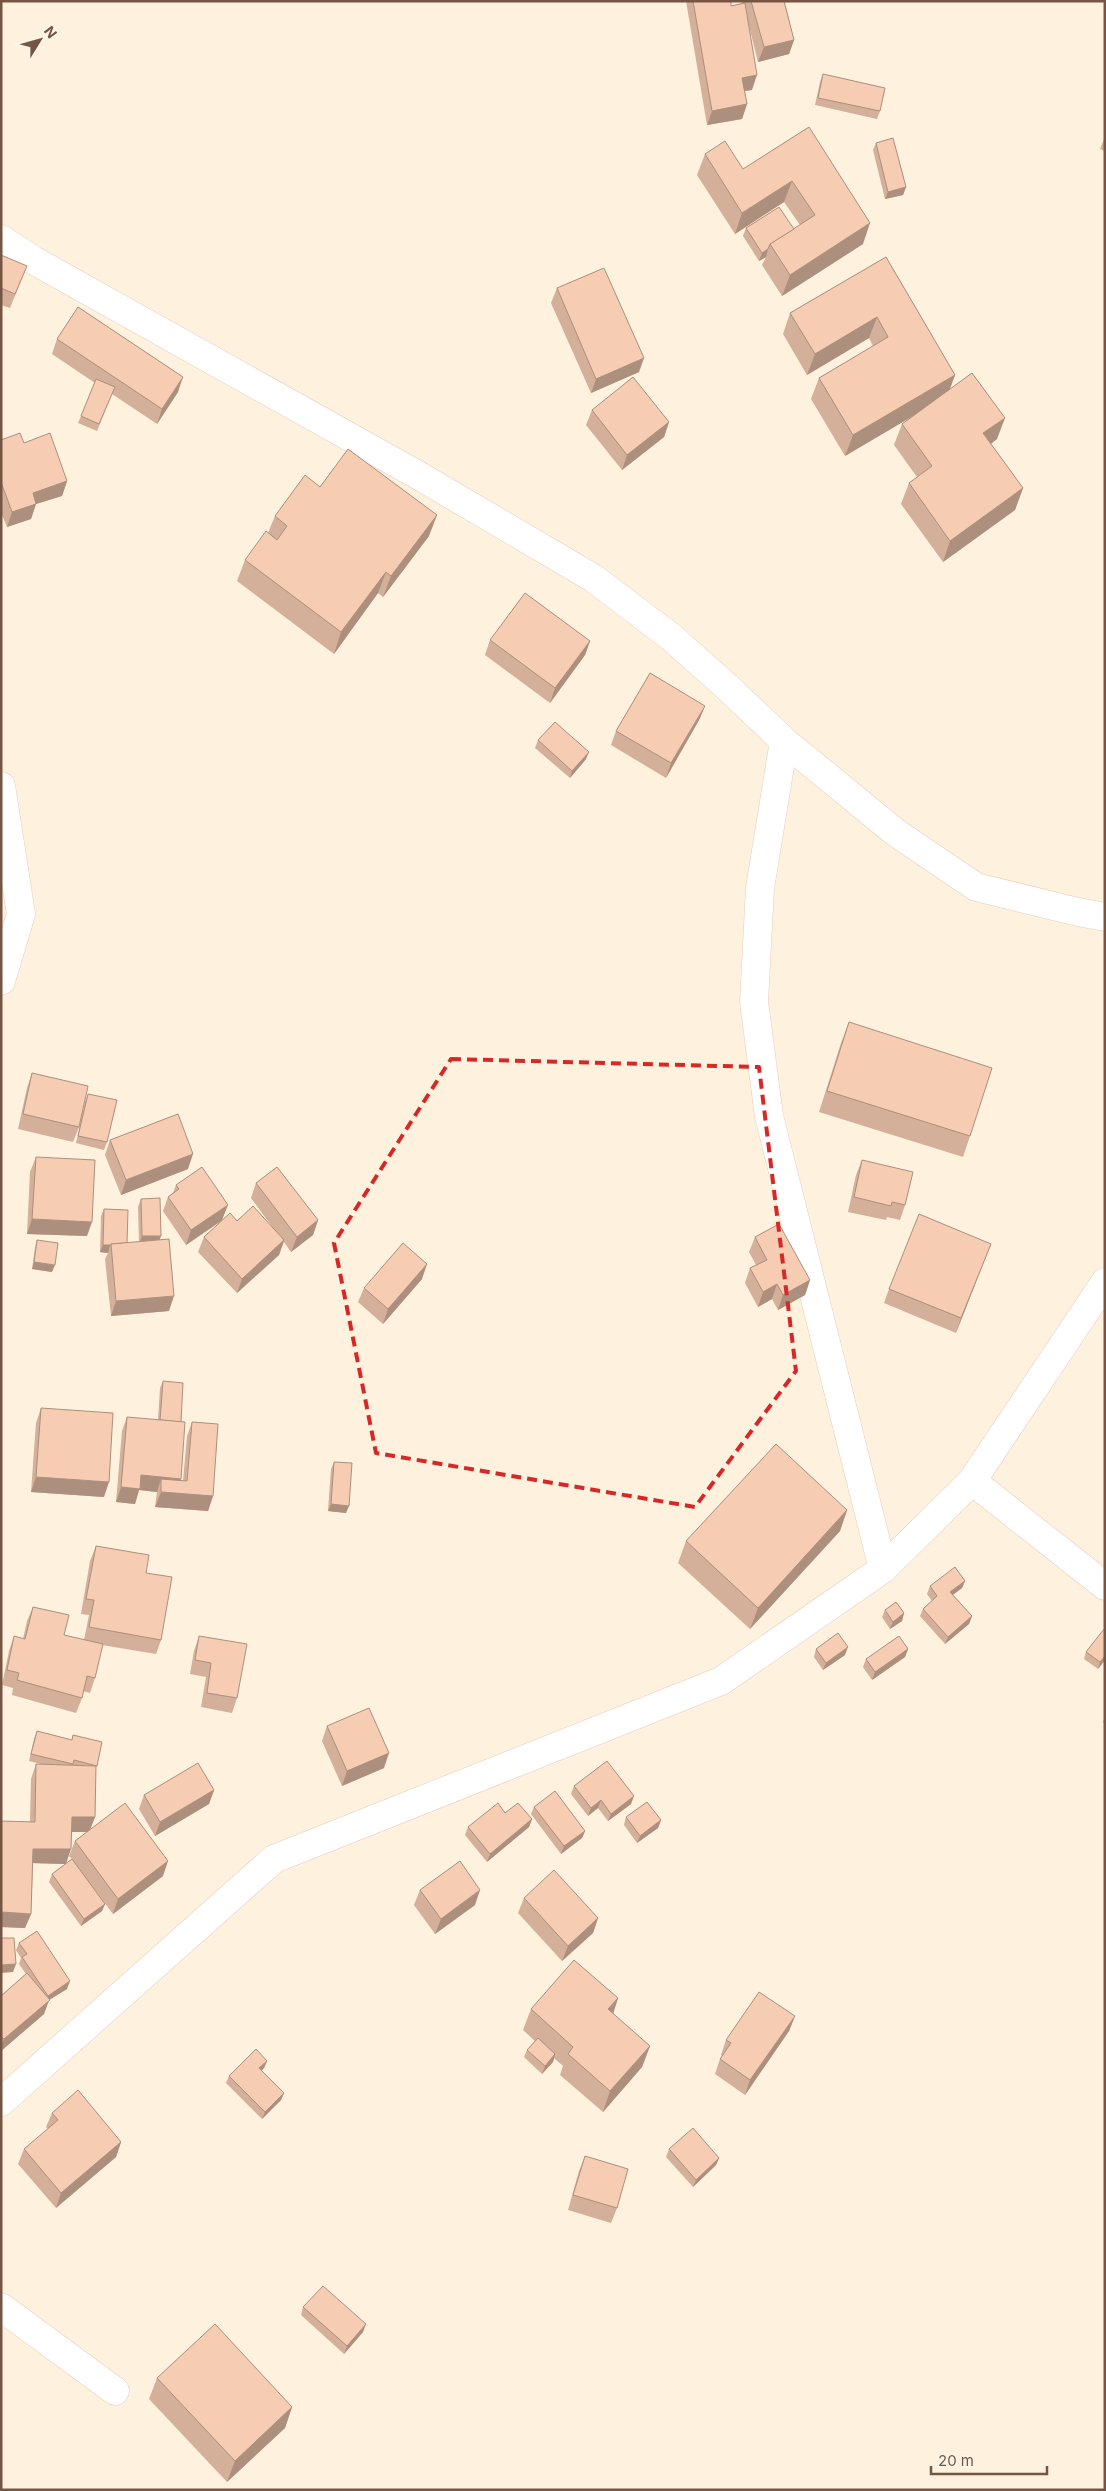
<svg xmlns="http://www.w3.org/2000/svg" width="1106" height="2491" viewBox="0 0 1106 2491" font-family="Inter,sans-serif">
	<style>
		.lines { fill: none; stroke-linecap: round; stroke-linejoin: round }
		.street-casing { stroke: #e4cebc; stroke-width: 29 }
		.street { stroke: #fff; stroke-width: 28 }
		.wall { fill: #d4af99; fill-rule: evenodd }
		.shaded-wall { fill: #ac8f7d }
		.building { fill: #f6ccb2; stroke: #ac8f7d }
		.marked { fill: none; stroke: #d62828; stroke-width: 4; stroke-dasharray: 10 6; stroke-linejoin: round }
	</style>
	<rect width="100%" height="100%" fill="#fef1dd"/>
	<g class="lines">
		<g class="street-casing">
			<g id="street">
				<path d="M1,239L33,260L416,474L593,578L671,637L725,685L784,741L895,832L976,887L1078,912L1105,917"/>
				<path d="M784,741L760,888L754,1002L769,1116L883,1569"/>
				<path d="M1,786L21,914L1,981"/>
				<path d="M972,1481L1105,1586"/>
				<path d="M1,2102L274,1859L721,1681L883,1569L972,1481L1105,1282"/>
				<path d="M1,2307L115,2391"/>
			</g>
		</g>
		<use href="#street" class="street"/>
	</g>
	<g class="wall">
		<path d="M686,1H731V6L742,3V1H784L794,40L789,54L758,62L749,26L752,90L745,91L747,104L742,119L707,125Z"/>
		<path d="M823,74L880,111L877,119L815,105L820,82Z"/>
		<path d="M809,127L863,244L782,296L762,265L766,257L759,261L743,236L746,228L794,229L800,225L784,202L735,234L697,175L705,154L743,169Z"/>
		<path d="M1105,137V151L1100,149Z"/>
		<path d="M876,143L906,187L903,195L885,199L873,150Z"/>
		<path d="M1,255L27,266L10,308L1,305Z"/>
		<path d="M886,257L955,375L950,389L997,439L991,444L1023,488L1015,510L943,562L901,504L909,483L917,477L894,445L902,424L914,415L845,456L811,399L819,378L873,346L869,338L807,375L783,334L790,313Z"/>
		<path d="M557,288L639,372L591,393L551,303Z"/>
		<path d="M57,339L178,392L157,424L112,394L97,431L78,423L95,383L52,354Z"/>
		<path d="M592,410L669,422L664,437L622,470L586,425Z"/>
		<path d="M1,440L24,443L67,481L62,496L36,504L31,519L7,527L1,512Z"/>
		<path d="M320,487L429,536L383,597L378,593L334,654L237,581L245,560L268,533L275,516Z"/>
		<path d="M490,640L590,641L585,655L550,703L485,655Z"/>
		<path d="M705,706L699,720L666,778L611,745L616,731Z"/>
		<path d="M538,740L586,759L570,778L535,748Z"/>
		<path d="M849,1022L970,1136L963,1157L819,1112L841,1043Z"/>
		<path d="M32,1073L79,1127L73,1142L18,1129L27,1088Z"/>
		<path d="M88,1094L107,1142L104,1150L76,1143L85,1102Z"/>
		<path d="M110,1140L188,1169L121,1195L105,1155Z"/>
		<path d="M36,1157L87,1236L27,1234L30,1172Z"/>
		<path d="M862,1160L905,1205L900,1220L887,1217L886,1220L848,1212L856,1175Z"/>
		<path d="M256,1183L318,1220L313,1235L291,1252L284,1242L279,1255L237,1293L198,1252L204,1237L220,1222L186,1245L163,1211L168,1197L173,1193L176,1185L223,1219L237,1221L273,1228L251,1198Z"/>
		<path d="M141,1199L160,1240L169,1311L111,1316L105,1259L108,1253L100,1252L101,1216L104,1209L127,1243L139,1242L138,1207Z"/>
		<path d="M755,1237L810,1280L805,1295L778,1310L772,1299L758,1307L745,1283L750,1268L756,1265L749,1252Z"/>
		<path d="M37,1240L52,1272L32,1269L35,1248Z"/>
		<path d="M991,1244L956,1333L884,1303L889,1289Z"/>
		<path d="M422,1279L383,1324L358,1302L364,1288Z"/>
		<path d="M163,1381L181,1422L180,1481H183L187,1436L192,1422L213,1496L208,1511L155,1507L157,1492L139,1490L135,1504L116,1502L122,1431L127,1417L158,1420L160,1388Z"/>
		<path d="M41,1408L104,1497L31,1492L36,1423Z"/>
		<path d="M334,1462L346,1513L328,1511L331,1469Z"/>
		<path d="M847,1510L840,1531L750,1629L678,1563L686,1541Z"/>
		<path d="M96,1546L146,1573L161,1640L156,1654L102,1645L95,1678L90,1693L83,1691L82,1698L76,1713L12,1695L13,1688L2,1685L9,1651L14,1636L23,1639L27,1621L33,1607L64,1635L84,1640L89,1615L81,1614L90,1561Z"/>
		<path d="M965,1581L962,1588L953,1595L972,1616L969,1624L945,1644L920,1616L923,1609L932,1601L927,1594L930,1586Z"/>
		<path d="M885,1610L904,1613L902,1621L890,1629L882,1617Z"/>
		<path d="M1105,1630V1660L1098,1669L1084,1659L1086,1652Z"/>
		<path d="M199,1636L237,1698L232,1713L201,1707L206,1677L190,1674L194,1651Z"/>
		<path d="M816,1649L845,1655L823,1670L814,1657Z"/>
		<path d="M908,1649L905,1657L872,1680L863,1667L866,1659Z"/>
		<path d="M1105,1716V1725L1103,1722Z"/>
		<path d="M327,1726L384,1768L342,1786L322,1741Z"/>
		<path d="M37,1731L72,1740L73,1735L102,1742L96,1768L95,1817L90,1830L163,1876L113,1914L89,1882L105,1904L102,1911L81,1926L49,1882L52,1874L66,1864L33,1863L31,1914L25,1928L1,1927V1821L30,1822L31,1779L36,1764H41L29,1761L34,1739ZM72,1832H87L75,1841L69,1856L72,1859L66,1864Z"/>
		<path d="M574,1786L631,1804L608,1821L598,1808L588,1816L571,1794Z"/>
		<path d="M214,1790L209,1804L155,1836L139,1809L144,1795Z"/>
		<path d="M534,1807L585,1831L582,1838L561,1854L531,1814Z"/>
		<path d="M505,1813L532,1819L529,1827L487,1862L465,1835L468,1827Z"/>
		<path d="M626,1817L661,1820L658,1828L637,1843L624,1825Z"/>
		<path d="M420,1890L475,1905L435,1934L414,1905Z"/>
		<path d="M524,1898L598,1918L593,1933L562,1961L518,1913Z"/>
		<path d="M19,1943L67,1989L49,2000L44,2014L1,2051V1996L26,1974L19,1964L21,1958L16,1950Z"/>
		<path d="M618,1998L613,2014L650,2046L642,2067L603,2112L560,2075L563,2066L554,2058L553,2062L542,2074L524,2057L527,2050L535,2041L523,2030L531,2009Z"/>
		<path d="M795,2016L789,2031L745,2095L715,2074L720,2059L722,2056L721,2055L726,2040Z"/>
		<path d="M267,2061L264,2068L261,2071L284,2093L281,2100L262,2119L226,2083L229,2076Z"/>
		<path d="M52,2113L121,2142L116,2157L56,2208L18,2164L24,2149L48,2129L46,2127Z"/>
		<path d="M669,2149L719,2158L716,2165L693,2187L666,2157Z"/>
		<path d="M585,2156L617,2208L611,2223L568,2210L579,2171Z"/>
		<path d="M303,2307L363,2332L344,2354L301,2315Z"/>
		<path d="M157,2378L292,2407L285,2428L227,2482L149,2399Z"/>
	</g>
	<g class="shaded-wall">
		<path d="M794,40L789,54L758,62L764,47Z"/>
		<path d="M757,75L752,90L737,92L742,78Z"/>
		<path d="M747,104L742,119L707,125L712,111Z"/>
		<path d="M792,181L784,202L735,234L742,213Z"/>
		<path d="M906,187L903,195L885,199L888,192Z"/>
		<path d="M870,223L863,244L782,296L790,275Z"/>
		<path d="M768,249L766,257L759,261L762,253Z"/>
		<path d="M877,317L869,338L807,375L815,354Z"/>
		<path d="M644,358L639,372L591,393L596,379Z"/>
		<path d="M955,375L947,396L845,456L853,435Z"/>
		<path d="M183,377L178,392L157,424L162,409Z"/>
		<path d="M1005,418L997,439L976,455L983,433Z"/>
		<path d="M669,422L664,437L622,470L627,455Z"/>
		<path d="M67,481L62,496L36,504L31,519L7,527L12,512L33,493Z"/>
		<path d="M1023,488L1015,510L943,562L950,541Z"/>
		<path d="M437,515L429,536L383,597L391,576Z"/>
		<path d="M386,572L378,593L334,654L341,632Z"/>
		<path d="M590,641L585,655L550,703L555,688Z"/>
		<path d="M705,706L699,720L666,778L671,763Z"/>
		<path d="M589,752L586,759L570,778L572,771Z"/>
		<path d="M193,1154L188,1169L121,1195L126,1180Z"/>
		<path d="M228,1205L222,1220L186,1245L191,1230Z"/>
		<path d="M32,1219L92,1222L87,1236L27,1234Z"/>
		<path d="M318,1220L313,1235L291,1252L297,1237Z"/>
		<path d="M142,1236H161L158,1244H139Z"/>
		<path d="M284,1240L279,1255L237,1293L242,1279Z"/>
		<path d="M991,1244L985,1259L956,1333L961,1318Z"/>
		<path d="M103,1245H110L108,1253L100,1252Z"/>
		<path d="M34,1262L55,1265L52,1272L32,1269Z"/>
		<path d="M427,1264L422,1279L383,1324L388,1309Z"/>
		<path d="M810,1280L805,1295L778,1310L783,1295Z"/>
		<path d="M777,1284L772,1299L758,1307L763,1292Z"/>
		<path d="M174,1296L169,1311L111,1316L116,1301Z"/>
		<path d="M141,1475L181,1479L175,1493L213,1496L208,1511L155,1507L161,1492V1479L157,1492L139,1490L135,1504L116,1502L121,1487Z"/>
		<path d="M36,1477L109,1482L104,1497L31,1492Z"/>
		<path d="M331,1504L349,1506L346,1513L328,1511Z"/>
		<path d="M847,1510L840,1531L750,1629L758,1608Z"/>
		<path d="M965,1581L962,1588L947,1599L950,1592Z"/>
		<path d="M904,1613L902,1621L890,1629L893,1622Z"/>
		<path d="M972,1616L969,1624L945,1644L948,1637Z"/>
		<path d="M848,1647L845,1655L823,1670L826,1663Z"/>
		<path d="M908,1649L905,1657L872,1680L875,1672Z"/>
		<path d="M1105,1656V1660L1098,1669L1100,1662Z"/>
		<path d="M389,1753L384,1768L342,1786L347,1771Z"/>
		<path d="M214,1790L209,1804L155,1836L160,1822Z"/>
		<path d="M634,1796L631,1804L608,1821L611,1814Z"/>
		<path d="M601,1800L598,1808L588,1816L591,1808Z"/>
		<path d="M72,1817H95L89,1832H66Z"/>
		<path d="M532,1819L529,1827L487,1862L490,1854Z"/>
		<path d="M661,1820L658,1828L637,1843L640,1836Z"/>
		<path d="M585,1831L582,1838L561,1854L564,1846Z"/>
		<path d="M33,1849H71L66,1864L28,1863Z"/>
		<path d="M168,1861L163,1876L113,1914L118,1899Z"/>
		<path d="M480,1890L475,1905L435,1934L441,1919Z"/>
		<path d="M105,1904L102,1911L81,1926L84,1919Z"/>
		<path d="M1,1912L31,1914L25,1928L1,1927Z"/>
		<path d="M598,1918L593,1933L562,1961L568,1946Z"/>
		<path d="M16,1964L13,1972L1,1973V1965Z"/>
		<path d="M70,1981L67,1989L49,2000L44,2014L1,2051V2046L4,2039L45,2003L48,1996Z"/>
		<path d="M618,1998L611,2020L608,2009Z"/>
		<path d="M795,2016L789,2031L745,2095L750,2080Z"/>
		<path d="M650,2046L642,2067L603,2112L610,2091Z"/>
		<path d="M555,2054L553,2062L542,2074L545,2066Z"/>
		<path d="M267,2061L264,2068L256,2076L259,2068Z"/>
		<path d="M284,2093L281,2100L262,2119L265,2112Z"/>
		<path d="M121,2142L116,2157L56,2208L61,2193Z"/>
		<path d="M719,2158L716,2165L693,2187L696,2180Z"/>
		<path d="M366,2324L363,2332L344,2354L347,2346Z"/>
		<path d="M292,2407L285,2428L227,2482L235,2461Z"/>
	</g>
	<g class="building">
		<path d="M693,1H731V6L745,3L757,75L742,78L747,104L712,111Z"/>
		<path d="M751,1H784L794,40L764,47Z"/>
		<path d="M823,74L885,88L880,111L818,98Z"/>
		<path d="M809,127L870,223L790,275L770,244L815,215L792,181L742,213L705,154L725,141L743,169Z"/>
		<path d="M893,138L906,187L888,192L876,143Z"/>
		<path d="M779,207L794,229L770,244L768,249L762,253L746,228Z"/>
		<path d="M1,255L27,266L15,294L1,288Z"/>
		<path d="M886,257L955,375L853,435L819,378L888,337L877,317L815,354L790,313Z"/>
		<path d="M604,268L644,358L596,379L557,288Z"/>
		<path d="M78,307L183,377L162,409L57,339Z"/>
		<path d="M972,373L1005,418L983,433L1023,488L950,541L909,483L932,466L902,424Z"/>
		<path d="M633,377L669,422L627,455L592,410Z"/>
		<path d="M96,379L115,387L99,424L81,416Z"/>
		<path d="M20,433L24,443L50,433L67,481L33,493L36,504L12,512L1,482V440Z"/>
		<path d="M348,449L437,515L391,576L386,572L341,632L245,560L266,531L277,540L287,526L275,516L305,475L320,487Z"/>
		<path d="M525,593L590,641L555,688L490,640Z"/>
		<path d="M650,673L705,706L671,763L616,731Z"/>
		<path d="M555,722L589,752L572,771L538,740Z"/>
		<path d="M849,1022L992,1068L970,1136L827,1091Z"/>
		<path d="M32,1073L88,1086L79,1127L23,1114Z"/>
		<path d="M88,1094L117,1100L107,1142L78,1136Z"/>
		<path d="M178,1114L193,1154L126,1180L110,1140Z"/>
		<path d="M36,1157L95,1160L92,1222L32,1219Z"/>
		<path d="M862,1160L913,1172L905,1205L892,1202L891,1206L854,1197Z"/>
		<path d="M202,1167L228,1205L191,1230L168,1197L179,1189L176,1185Z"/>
		<path d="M277,1167L318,1220L297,1237L256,1183Z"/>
		<path d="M160,1198L161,1236H142L141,1199Z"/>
		<path d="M253,1206L284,1240L242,1279L204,1237L230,1213L237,1221Z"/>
		<path d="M104,1209L128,1210L127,1243L111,1244V1245H103Z"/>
		<path d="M919,1214L991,1244L961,1318L889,1289Z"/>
		<path d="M779,1224L810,1280L783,1295L777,1284L763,1292L750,1268L767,1260L755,1237Z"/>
		<path d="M169,1239L174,1296L116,1301L111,1244Z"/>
		<path d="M37,1240L58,1243L55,1265L34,1262Z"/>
		<path d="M403,1243L427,1264L388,1309L364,1288Z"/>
		<path d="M163,1381L183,1383L181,1422L160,1420Z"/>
		<path d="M41,1408L113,1413L109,1482L36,1477Z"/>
		<path d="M127,1417L185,1422L181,1479L141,1475L140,1489L121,1487Z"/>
		<path d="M192,1422L218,1424L213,1496L161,1492V1479L187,1481Z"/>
		<path d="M776,1444L847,1510L758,1608L686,1541Z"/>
		<path d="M334,1462L352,1463L349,1506L331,1504Z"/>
		<path d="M96,1546L149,1555L146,1573L172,1577L161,1640L89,1627L94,1600L86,1599Z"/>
		<path d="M955,1567L965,1581L950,1592L972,1616L948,1637L923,1609L937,1596L930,1586Z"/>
		<path d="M896,1602L904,1613L893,1622L885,1610Z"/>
		<path d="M33,1607L69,1615L64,1635L103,1644L95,1678L87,1676L82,1698L17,1680L19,1673L7,1670L14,1636L25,1639Z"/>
		<path d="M1104,1629L1105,1630V1656L1100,1662L1086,1652Z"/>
		<path d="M838,1633L848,1647L826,1663L816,1649Z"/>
		<path d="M199,1636L247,1644L237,1698L207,1693L211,1663L195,1660Z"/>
		<path d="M899,1636L908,1649L875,1672L866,1659Z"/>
		<path d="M369,1708L389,1753L347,1771L327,1726Z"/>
		<path d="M37,1731L72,1740L73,1735L102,1742L97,1766L74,1760L73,1764L31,1754Z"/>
		<path d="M607,1761L634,1796L611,1814L601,1800L591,1808L574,1786Z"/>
		<path d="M198,1763L214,1790L160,1822L144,1795Z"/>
		<path d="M36,1764L96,1766L95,1817H72L71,1849H33L31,1914L1,1912V1821L35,1822Z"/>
		<path d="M555,1791L585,1831L564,1846L534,1807Z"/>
		<path d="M647,1802L661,1820L640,1836L626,1817Z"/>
		<path d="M125,1803L168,1861L118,1899L75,1841Z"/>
		<path d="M498,1803L505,1813L518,1803L532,1819L490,1854L468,1827Z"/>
		<path d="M72,1859L105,1904L84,1919L52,1874Z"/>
		<path d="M460,1861L480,1890L441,1919L420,1890Z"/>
		<path d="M554,1870L598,1918L568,1946L524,1898Z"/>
		<path d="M37,1931L70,1981L48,1996L22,1957L27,1954L19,1943Z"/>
		<path d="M1,1938H14L16,1964L1,1965Z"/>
		<path d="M574,1960L618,1998L608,2009L650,2046L610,2091L568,2054L573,2047L531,2009Z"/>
		<path d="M27,1973L50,2000L4,2039L1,2036V1996Z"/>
		<path d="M759,1992L795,2016L750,2080L720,2059L731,2043L726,2040Z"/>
		<path d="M538,2038L555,2054L545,2066L527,2050Z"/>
		<path d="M256,2049L267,2061L259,2068L284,2093L265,2112L229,2076Z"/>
		<path d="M78,2090L121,2142L61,2193L24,2149L58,2120L52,2113Z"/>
		<path d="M693,2128L719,2158L696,2180L669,2149Z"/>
		<path d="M585,2156L628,2169L617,2208L573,2195Z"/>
		<path d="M323,2286L366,2324L347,2346L303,2307Z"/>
		<path d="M215,2324L292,2407L235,2461L157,2378Z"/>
	</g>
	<path class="marked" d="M451,1059L759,1067L796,1371L695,1507L376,1453L334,1243Z"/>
	<rect width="1106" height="2491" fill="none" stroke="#755544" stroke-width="5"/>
	<g transform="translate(40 40) rotate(53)" stroke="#fff4e5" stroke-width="4" paint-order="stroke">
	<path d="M0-4L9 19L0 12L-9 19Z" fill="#755544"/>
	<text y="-8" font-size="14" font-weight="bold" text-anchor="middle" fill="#755544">N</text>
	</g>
	<path d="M931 2466v8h116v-8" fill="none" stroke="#755544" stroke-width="2.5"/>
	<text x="938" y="2466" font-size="15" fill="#755544" stroke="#fff4e5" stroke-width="4" paint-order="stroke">20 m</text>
</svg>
